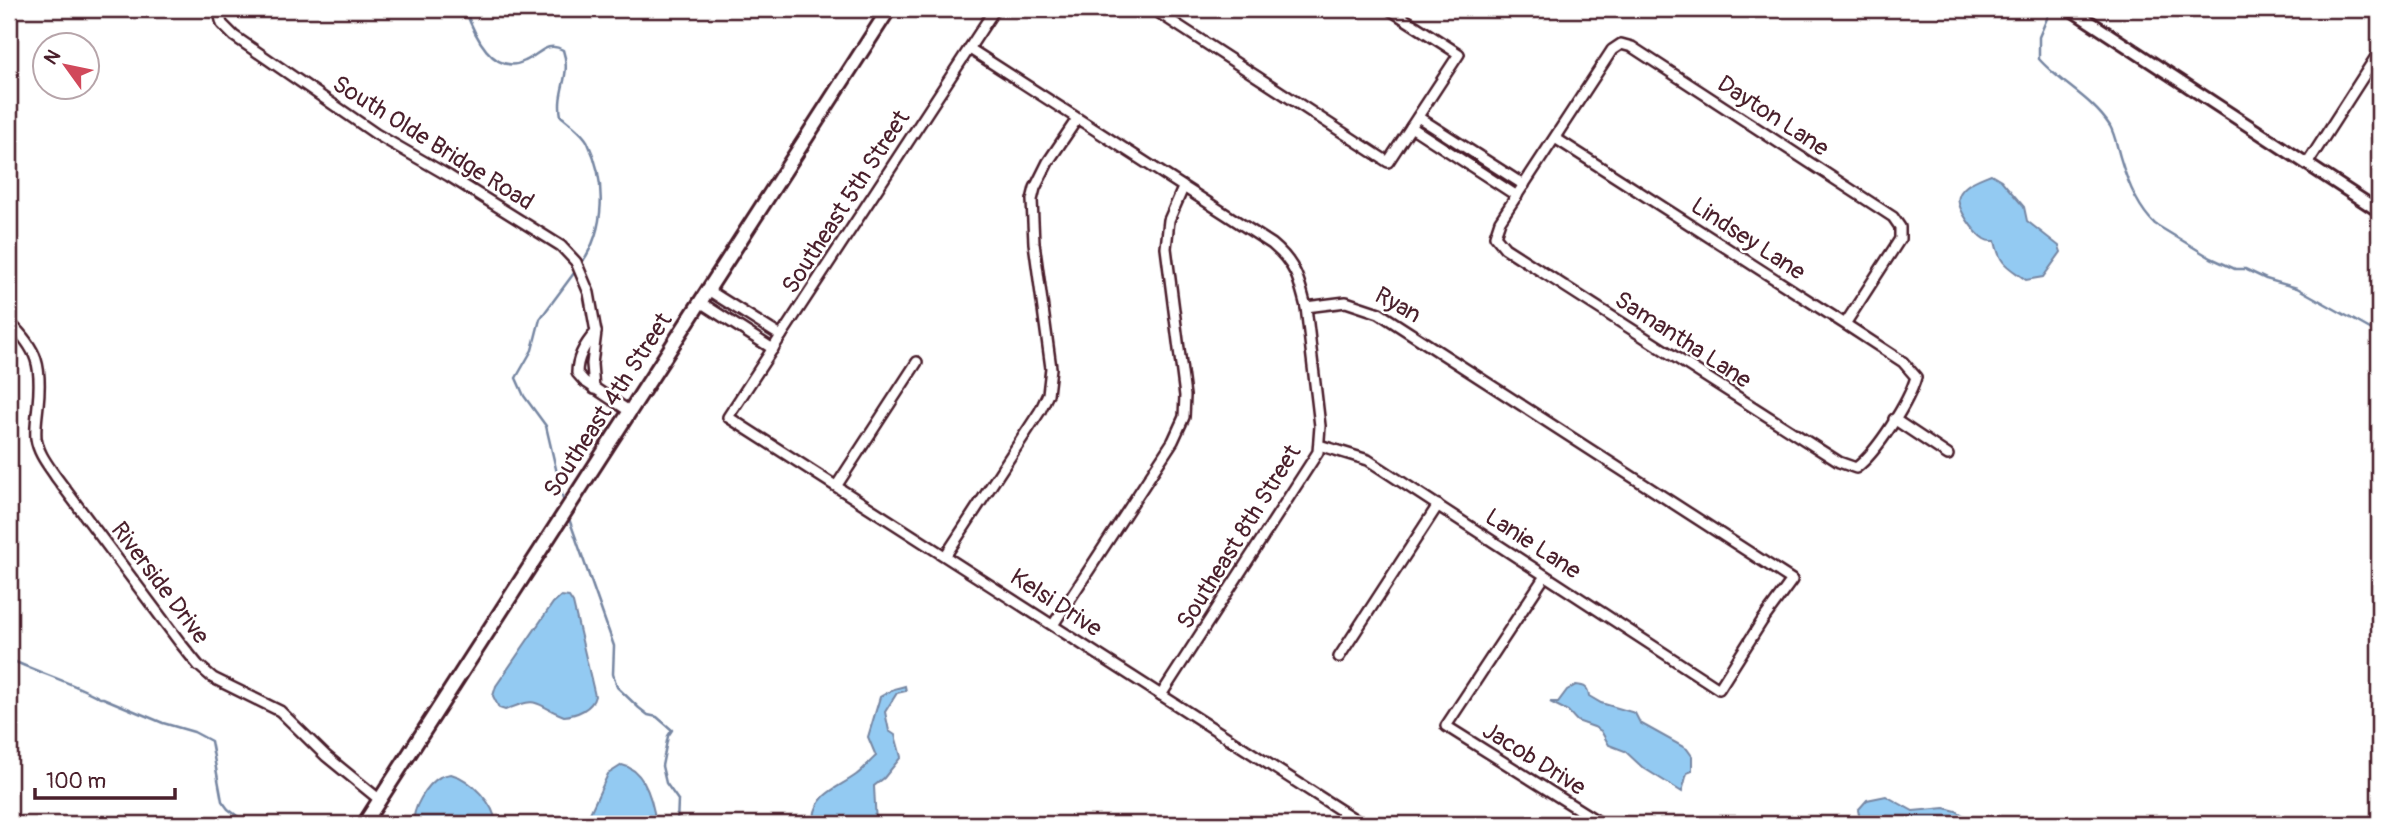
<svg xmlns="http://www.w3.org/2000/svg" width="2388" height="833" viewBox="0 0 2388 833" font-family="Pangolin,sans-serif">
	<style>
		.water { fill: #93caf2; stroke: #7686a2; stroke-width: 2 }
		.lines { fill: none; stroke-linecap: round; stroke-linejoin: round }
		.stream { stroke: #7686a2; stroke-width: 2.5 }
		.minor-casing { stroke: #4a1f2b; stroke-width: 14 }
		.tertiary-casing { stroke: #4a1f2b; stroke-width: 16 }
		.secondary-casing { stroke: #4a1f2b; stroke-width: 18 }
		.minor { stroke: #fff; stroke-width: 9 }
		.tertiary { stroke: #fff; stroke-width: 10 }
		.secondary { stroke: #fff; stroke-width: 12 }
		.labels { text-anchor: middle; dominant-baseline: central; stroke-width: 5; stroke-linejoin: round; paint-order: stroke }
		.street-label { font-size: 24px; fill: #4a1f2b; stroke: #fff }
	</style>
	<rect width="100%" height="100%" fill="#fff"/>
	<filter id="ink" filterUnits="userSpaceOnUse"><feTurbulence type="fractalNoise" baseFrequency=".0143" numOctaves="2"/><feDisplacementMap in="SourceGraphic" scale="14" xChannelSelector="R" yChannelSelector="G"/><feConvolveMatrix kernelMatrix="1 2 1 2 8 2 1 2 1" color-interpolation-filters="sRGB"/></filter>
	<g filter="url(#ink)">
		<g class="water">
			<path d="M1991,174L2001,180L2024,207L2027,221L2059,246L2061,252L2043,277L2026,280C2007,266 2000,265 1995,241C1990,241 1989,242 1984,239C1975,233 1955,207 1959,196C1963,184 1981,178 1991,174Z"/>
			<path d="M561,596L569,597L573,603L595,696C592,709 576,715 564,716C532,704 542,695 505,710L499,708L493,696L496,686L553,603Z"/>
			<path d="M1576,685C1585,686 1588,687 1589,696L1601,703L1635,713L1640,723L1687,749L1692,756V771L1687,773L1682,792L1642,767L1625,751L1609,745L1601,731L1594,727L1577,721L1568,711L1550,702H1558L1567,690Z"/>
			<path d="M905,686L906,691L897,693L885,712L889,731L895,735L901,757L884,778L874,786L876,824H820L814,817C817,793 838,788 856,775C863,770 869,762 876,756L868,737L880,697L894,689Z"/>
			<path d="M622,765C646,770 653,803 656,824H585L608,774Z"/>
			<path d="M451,774C470,779 495,804 496,824H414C411,810 427,784 440,777C441,776 450,774 451,774Z"/>
			<path d="M1886,796L1913,811L1945,808L1956,811L1979,824H1861L1858,810L1867,800Z"/>
		</g>
		<g class="lines">
			<g class="stream">
				<path d="M465,9C474,34 493,77 525,61C539,55 547,40 563,50C572,76 556,90 561,116C570,124 584,133 588,143C606,181 606,229 581,264"/>
				<path d="M2051,9L2039,37V59C2060,83 2092,98 2110,126C2115,135 2117,147 2120,157C2127,181 2137,207 2155,224L2211,258L2235,269H2245L2266,279L2297,288L2379,334"/>
				<path d="M564,503L546,426L524,396L516,378L532,350L540,319L577,269"/>
				<path d="M568,516L614,646L613,674L617,687L639,708L648,715L657,717L672,730L668,736L662,766L666,783L678,800L677,824"/>
				<path d="M9,659C39,673 71,682 100,698H103L163,723L194,732L211,741L222,801L228,809L245,822L273,820L289,824"/>
			</g>
			<g class="minor-casing">
				<g id="minor">
					<path d="M218,9L222,24L234,36L376,134L449,176L561,246L576,262L589,293L596,332L592,364L594,389"/>
					<path d="M995,9L728,417L1362,824"/>
					<path d="M1153,9L1388,162L1459,54L1389,9"/>
					<path d="M970,49L1272,244C1295,263 1299,279 1306,307L1346,302L1379,313L1792,580L1762,621L1719,689L1368,460L1319,445"/>
					<path d="M1418,117L1524,185"/>
					<path d="M1411,127L1517,196"/>
					<path d="M1555,138L1845,324L1903,362L1916,377C1909,402 1877,452 1856,468L1839,462L1505,248L1495,236L1500,221L1612,50L1621,44L1632,47L1893,217L1900,227V239L1845,324"/>
					<path d="M2307,164L2379,52"/>
					<path d="M708,290L781,336"/>
					<path d="M700,302L773,349"/>
					<path d="M9,322C38,350 42,366 38,405C37,416 35,427 36,438C38,453 48,465 56,477L181,644L198,665L213,678L280,711L326,756L380,800"/>
					<path d="M596,332C586,343 577,358 577,373L584,381L629,411"/>
					<path d="M1894,419L1948,455"/>
					<path d="M837,485L917,362"/>
					<path d="M946,555L1040,411L1048,394L1051,368L1034,243L1032,200L1035,188L1048,162L1077,119"/>
					<path d="M1545,576L1446,726L1602,824"/>
					<path d="M1053,625L1173,441L1184,417L1185,396L1166,248L1169,220L1183,188"/>
					<path d="M1339,657L1438,505"/>
					<path d="M1161,695L1318,452L1320,426L1306,307"/>
				</g>
			</g>
			<g class="tertiary-casing">
				<path id="tertiary" d="M2070,9L2379,211"/>
			</g>
			<g class="secondary-casing">
				<path id="secondary" d="M364,824L889,9"/>
			</g>
			<use href="#minor" class="minor"/>
			<use href="#tertiary" class="tertiary"/>
			<use href="#secondary" class="secondary"/>
		</g>
	</g>
	<g class="labels">
		<g class="street-label">
			<text transform="translate(1773 116) rotate(33)">Dayton Lane</text>
			<text transform="translate(433 143) rotate(32)">South Olde Bridge Road</text>
			<text transform="translate(846 202) rotate(-57)">Southeast 5th Street</text>
			<text transform="translate(1748 239) rotate(33)">Lindsey Lane</text>
			<text transform="translate(1398 305) rotate(29)">Ryan</text>
			<text transform="translate(1683 340) rotate(33)">Samantha Lane</text>
			<text transform="translate(608 405) rotate(-57)">Southeast 4th Street</text>
			<text transform="translate(1239 537) rotate(-58)">Southeast 8th Street</text>
			<text transform="translate(1533 544) rotate(33)">Lanie Lane</text>
			<text transform="translate(160 583) rotate(53)">Riverside Drive</text>
			<text transform="translate(1056 603) rotate(33)">Kelsi Drive</text>
			<text transform="translate(1534 759) rotate(32)">Jacob Drive</text>
		</g>
	</g>
	<rect width="2388" height="833" fill="none" stroke="#fff" stroke-width="35"/>
	<rect x="18" y="18" width="2353" height="798" fill="none" stroke="#4a1f2b" stroke-width="2.5" filter="url(#ink)"/>
	<g transform="translate(66 66) rotate(303)"><circle r="33" fill="#ffffff" stroke="#b7a5aa" stroke-width="2"/>
	<path d="M0-5L12 26L0 18L-12 26Z" fill="#d1495b"/>
	<text y="-10" font-size="19" font-weight="bold" text-anchor="middle" fill="#4a1f2b">N</text>
	</g>
	<path d="M35 788v10h140v-10" fill="none" stroke="#4a1f2b" stroke-width="3.5"/>
	<text x="46" y="788" font-size="21" fill="#4a1f2b" stroke="#ffffff" stroke-width="5" paint-order="stroke">100 m</text>
</svg>
